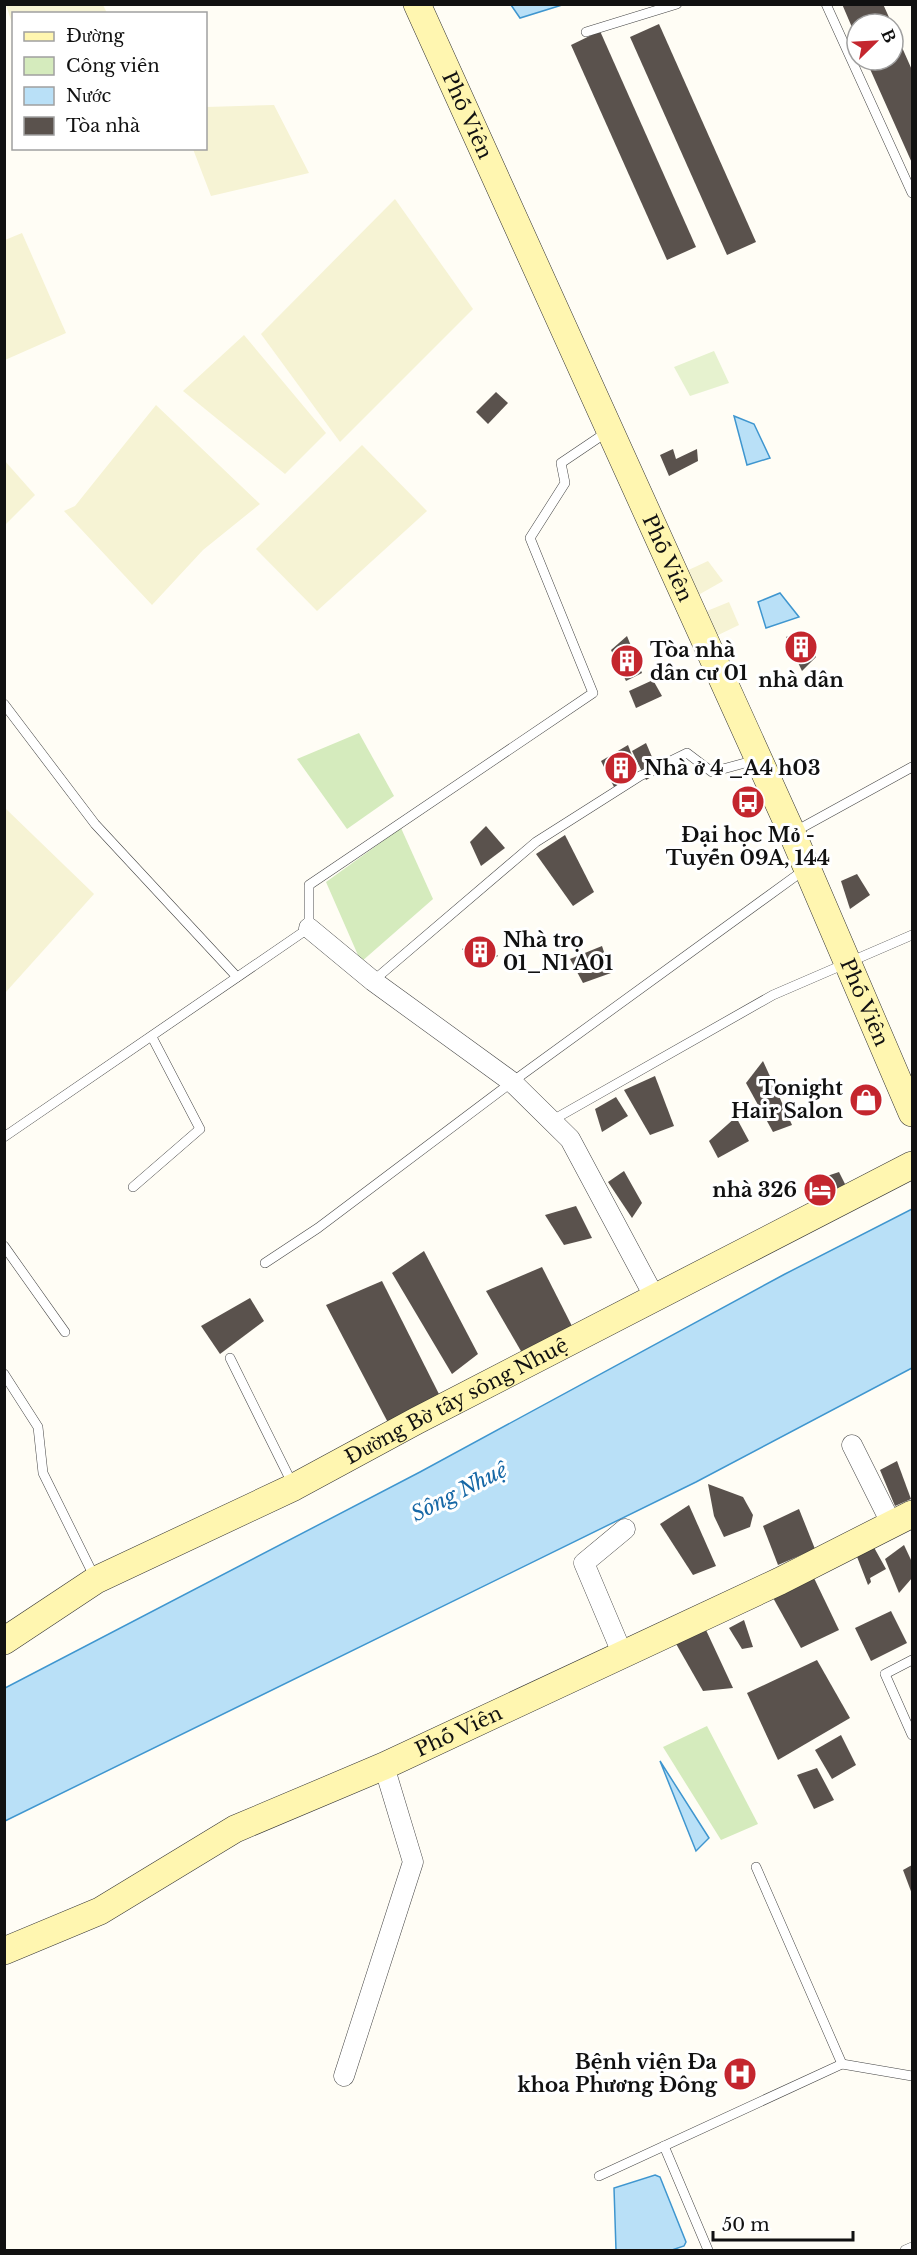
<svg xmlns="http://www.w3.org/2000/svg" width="917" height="2255" viewBox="0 0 917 2255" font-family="'Libre Baskerville',serif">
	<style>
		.farmland { fill: #f6f3d4 }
		.green { fill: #d5ebbd }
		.pitch { fill: #e6f2cf }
		.water { fill: #b9e0f7; stroke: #3f96cf; stroke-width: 1.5 }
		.building { fill: #5a524d }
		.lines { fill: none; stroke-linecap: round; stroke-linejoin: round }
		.lane-casing { stroke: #444; stroke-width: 10 }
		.street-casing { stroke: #444; stroke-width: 21 }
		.secondary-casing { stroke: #333; stroke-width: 28 }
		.lane { stroke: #fff; stroke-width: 9 }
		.street { stroke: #fff; stroke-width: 20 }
		.secondary { stroke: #fff6b0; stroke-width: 27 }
		.labels { text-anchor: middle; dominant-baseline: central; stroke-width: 6; stroke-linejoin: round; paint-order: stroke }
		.street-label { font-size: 20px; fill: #111; stroke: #fff }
		.poi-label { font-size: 20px; font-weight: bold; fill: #111; stroke: #fff; text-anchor: start }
		.water-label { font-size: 21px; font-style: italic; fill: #1768a6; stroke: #fff }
	</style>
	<rect width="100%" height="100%" fill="#fffdf5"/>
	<g class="farmland">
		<path d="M6,5H103L107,13L14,14L13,26Z"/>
		<path d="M274,105L309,173L211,196L193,149L206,148V107Z"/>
		<path d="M395,199L473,309L340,442L261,334Z"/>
		<path d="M22,233L66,333L5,360V240Z"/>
		<path d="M244,335L326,433L285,474L183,391Z"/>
		<path d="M156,405L260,504L203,550L152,605L64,511L75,506Z"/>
		<path d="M362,445L427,511L317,611L256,549Z"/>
		<path d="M4,460L35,495L5,525H4Z"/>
		<path d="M708,561L723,581L693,598L682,573Z"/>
		<path d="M729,602L739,625L712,638L702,613Z"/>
		<path d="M5,808L94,894L5,993Z"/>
	</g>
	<g class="green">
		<path d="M359,733L394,796L347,829L297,759Z"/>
		<path d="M401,828L433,899L361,962L326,882Z"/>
		<path d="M707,1726L758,1824L721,1840L663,1747Z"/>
	</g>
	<path class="pitch" d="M714,351L729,383L690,396L674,367Z"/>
	<g class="water">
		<path d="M511,5H562L520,18Z"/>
		<path d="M734,416L754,424L770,458L747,465Z"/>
		<path d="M780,593L799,617L766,628L758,602Z"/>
		<path d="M912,1209V1368L696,1482L5,1821V1688L420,1472L785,1274Z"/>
		<path d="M660,1761L709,1838L696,1851Z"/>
		<path d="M655,2175L660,2177L686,2242L684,2246L672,2250H616L614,2188Z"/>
	</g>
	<g class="building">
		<path d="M842,4H883L892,24H857V39Z"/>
		<path d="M659,24L756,242L727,255L630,37Z"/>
		<path d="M893,27L912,70V163L866,60H893Z"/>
		<path d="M600,31L696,247L667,260L571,45Z"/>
		<path d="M496,392L508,403L488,424L476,412Z"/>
		<path d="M673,449L676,459L697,449L698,461L669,476L660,455Z"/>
		<path d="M803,630L816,657L802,671L786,637Z"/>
		<path d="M627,636L642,673L626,681L611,650Z"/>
		<path d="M653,680L662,696L636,708L629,691Z"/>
		<path d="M646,743L659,773L646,780L632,751Z"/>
		<path d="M628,745L640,776L614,787L601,761Z"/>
		<path d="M486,826L505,848L481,866L470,842Z"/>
		<path d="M565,835L594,892L573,906L536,854Z"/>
		<path d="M857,874L870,895L850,909L841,881Z"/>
		<path d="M483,939L498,956L479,967L462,949Z"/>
		<path d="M602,946L611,973L583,983L570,959Z"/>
		<path d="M763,1061L792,1125L773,1132L746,1083Z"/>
		<path d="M655,1076L674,1126L650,1135L624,1090Z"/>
		<path d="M616,1097L628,1116L602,1132L595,1109Z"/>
		<path d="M736,1117L749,1141L718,1158L709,1141Z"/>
		<path d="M624,1171L642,1203L632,1218L608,1182Z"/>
		<path d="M839,1172L848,1190L832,1198L821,1178Z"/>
		<path d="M820,1179L829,1197L821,1202L812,1183Z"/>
		<path d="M810,1184L820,1202L818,1206L805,1187Z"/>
		<path d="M576,1206L592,1238L564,1245L545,1215Z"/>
		<path d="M424,1251L478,1354L452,1374L392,1273Z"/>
		<path d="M542,1267L575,1332L525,1358L486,1291Z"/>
		<path d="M382,1281L445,1406L394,1434L326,1305Z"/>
		<path d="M250,1298L264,1321L220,1354L201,1326Z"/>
		<path d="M897,1461L911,1499L895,1506L880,1470Z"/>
		<path d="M708,1484L743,1497L753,1515L750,1527L724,1537L714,1516Z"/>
		<path d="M689,1505L716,1566L693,1575L660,1524Z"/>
		<path d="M799,1509L815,1549L778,1565L763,1526Z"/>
		<path d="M871,1542L886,1569L870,1578L871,1582L868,1585L854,1549Z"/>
		<path d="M904,1545L912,1562V1578L899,1593L885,1559Z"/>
		<path d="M813,1576L839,1630L801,1648L772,1596Z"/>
		<path d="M891,1611L907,1643L871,1661L855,1628Z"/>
		<path d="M744,1620L753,1647L742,1649L729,1628Z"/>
		<path d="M706,1630L733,1688L703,1691L675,1642Z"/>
		<path d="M817,1660L850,1718L778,1760L747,1693Z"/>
		<path d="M841,1735L856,1765L832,1779L815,1750Z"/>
		<path d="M817,1768L834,1800L814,1809L797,1775Z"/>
		<path d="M912,1865V1894L903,1870Z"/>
	</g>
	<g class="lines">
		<g class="lane-casing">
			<g id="lane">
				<path d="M826,4L912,193"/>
				<path d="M586,32L677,4"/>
				<path d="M4,704L95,824L237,977"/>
				<path d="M794,832L912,767"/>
				<path d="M373,981L536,842L640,776L687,753L712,772L756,760"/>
				<path d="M551,1121L773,995L912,935"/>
				<path d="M4,1137L309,928V885L593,693L530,538L565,483L561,463L607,432"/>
				<path d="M133,1187L200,1129L152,1037"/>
				<path d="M4,1246L65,1332"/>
				<path d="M265,1263L318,1228L512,1082L804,870"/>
				<path d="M230,1358L293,1485"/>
				<path d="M4,1374L38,1427L43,1473L95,1578"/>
				<path d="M912,1660L885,1674L912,1735"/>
				<path d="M756,1867L842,2064L912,2076"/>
				<path d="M664,2146L708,2250"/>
				<path d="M599,2176L842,2064"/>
				<path d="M905,2250L912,2247"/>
			</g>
		</g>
		<g class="street-casing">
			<g id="street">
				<path d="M309,928L373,981L512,1082L570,1139L655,1298"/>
				<path d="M852,1445L891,1523"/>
				<path d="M622,1653L584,1563L625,1529"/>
				<path d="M344,2076L413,1862L384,1766"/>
			</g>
		</g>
		<g class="secondary-casing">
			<g id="secondary">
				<path id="s1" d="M417,4L792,833L912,1113"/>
				<path id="s2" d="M4,1641L96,1580L294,1487L416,1421L912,1165"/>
				<path id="s3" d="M4,1951L100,1911L235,1829L384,1766L780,1581L912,1514"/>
			</g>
		</g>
		<use href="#lane" class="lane"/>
		<use href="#street" class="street"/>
		<use href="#secondary" class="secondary"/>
	</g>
	<defs>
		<g id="building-disc" transform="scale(1.725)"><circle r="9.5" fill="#c4262e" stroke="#fff"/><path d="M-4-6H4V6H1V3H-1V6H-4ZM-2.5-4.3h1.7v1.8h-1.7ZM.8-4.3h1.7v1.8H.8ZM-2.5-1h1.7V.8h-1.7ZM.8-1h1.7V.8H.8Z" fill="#fff"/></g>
		<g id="bus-disc" transform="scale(1.725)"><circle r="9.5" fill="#c4262e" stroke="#fff"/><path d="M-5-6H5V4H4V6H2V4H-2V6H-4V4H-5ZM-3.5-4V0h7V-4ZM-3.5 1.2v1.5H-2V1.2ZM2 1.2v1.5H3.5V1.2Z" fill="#fff"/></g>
		<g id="shop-disc" transform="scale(1.725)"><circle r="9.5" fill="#c4262e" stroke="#fff"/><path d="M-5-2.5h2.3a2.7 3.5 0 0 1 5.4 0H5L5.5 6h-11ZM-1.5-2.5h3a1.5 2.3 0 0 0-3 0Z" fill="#fff"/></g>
		<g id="hotel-disc" transform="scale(1.725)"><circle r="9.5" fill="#c4262e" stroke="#fff"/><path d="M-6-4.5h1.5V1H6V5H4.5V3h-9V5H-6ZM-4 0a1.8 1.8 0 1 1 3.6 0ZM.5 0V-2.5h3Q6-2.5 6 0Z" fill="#fff"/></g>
		<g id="hospital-disc" transform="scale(1.725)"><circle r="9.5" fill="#c4262e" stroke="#fff"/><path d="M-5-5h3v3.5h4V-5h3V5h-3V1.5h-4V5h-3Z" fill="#fff"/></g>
	</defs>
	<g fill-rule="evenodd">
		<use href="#building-disc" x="801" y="647"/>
		<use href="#building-disc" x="627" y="661"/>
		<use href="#building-disc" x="621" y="768"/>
		<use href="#bus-disc" x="748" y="802"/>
		<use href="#building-disc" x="480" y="952"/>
		<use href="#shop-disc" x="866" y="1100"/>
		<use href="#hotel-disc" x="820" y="1190"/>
		<use href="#hospital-disc" x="740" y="2074"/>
	</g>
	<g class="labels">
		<g class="street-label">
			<text stroke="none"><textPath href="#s1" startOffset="122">Phố Viên</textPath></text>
			<text stroke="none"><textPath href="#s1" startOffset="608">Phố Viên</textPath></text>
			<text stroke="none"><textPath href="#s1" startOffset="1094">Phố Viên</textPath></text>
			<text stroke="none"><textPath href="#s2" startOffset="513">Đường Bờ tây sông Nhuệ</textPath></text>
			<text stroke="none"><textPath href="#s3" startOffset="506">Phố Viên</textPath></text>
		</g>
		<g class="poi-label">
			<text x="650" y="650">Tòa nhà<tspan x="650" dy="23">dân cư 01</tspan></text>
			<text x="801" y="680" text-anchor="middle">nhà dân</text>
			<text x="644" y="768">Nhà ở 4 _A4 h03</text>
			<text x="748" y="835" text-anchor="middle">Đại học Mỏ -<tspan x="748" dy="23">Tuyến 09A, 144</tspan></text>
			<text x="503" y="940">Nhà trọ<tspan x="503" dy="23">01_N1 A01</tspan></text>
			<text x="843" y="1088" text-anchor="end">Tonight<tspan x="843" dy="23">Hair Salon</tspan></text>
			<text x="797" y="1190" text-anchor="end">nhà 326</text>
			<text x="717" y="2062" text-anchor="end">Bệnh viện Đa<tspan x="717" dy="23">khoa Phương Đông</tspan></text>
		</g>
		<g class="water-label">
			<text transform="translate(459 1492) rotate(-27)">Sông Nhuệ</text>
		</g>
	</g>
	<rect width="917" height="2255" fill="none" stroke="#111111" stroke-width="12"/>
	<rect x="12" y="12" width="195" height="138" fill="#ffffff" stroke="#a0a0a0" stroke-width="1.5"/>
	<rect x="24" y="32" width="30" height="9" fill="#fff6b0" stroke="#a0a0a0" stroke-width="1.5"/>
	<text x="66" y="42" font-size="18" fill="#111111">Đường</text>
	<rect x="24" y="57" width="30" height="18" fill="#d5ebbd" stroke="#a0a0a0" stroke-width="1.5"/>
	<text x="66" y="72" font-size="18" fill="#111111">Công viên</text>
	<rect x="24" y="87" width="30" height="18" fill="#b9e0f7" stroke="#a0a0a0" stroke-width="1.5"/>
	<text x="66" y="102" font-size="18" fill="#111111">Nước</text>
	<rect x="24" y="117" width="30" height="18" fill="#5a524d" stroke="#a0a0a0" stroke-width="1.5"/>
	<text x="66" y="132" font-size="18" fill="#111111">Tòa nhà</text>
	<g transform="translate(875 42) rotate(66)"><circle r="28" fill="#ffffff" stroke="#a0a0a0" stroke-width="1.5"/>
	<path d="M0-4.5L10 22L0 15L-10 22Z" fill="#c4262e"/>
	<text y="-9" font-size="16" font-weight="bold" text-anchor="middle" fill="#111111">B</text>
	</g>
	<path d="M713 2231v9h140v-9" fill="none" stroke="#111111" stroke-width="3"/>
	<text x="722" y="2231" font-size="18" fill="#111111" stroke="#ffffff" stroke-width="4.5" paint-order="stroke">50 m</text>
</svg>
